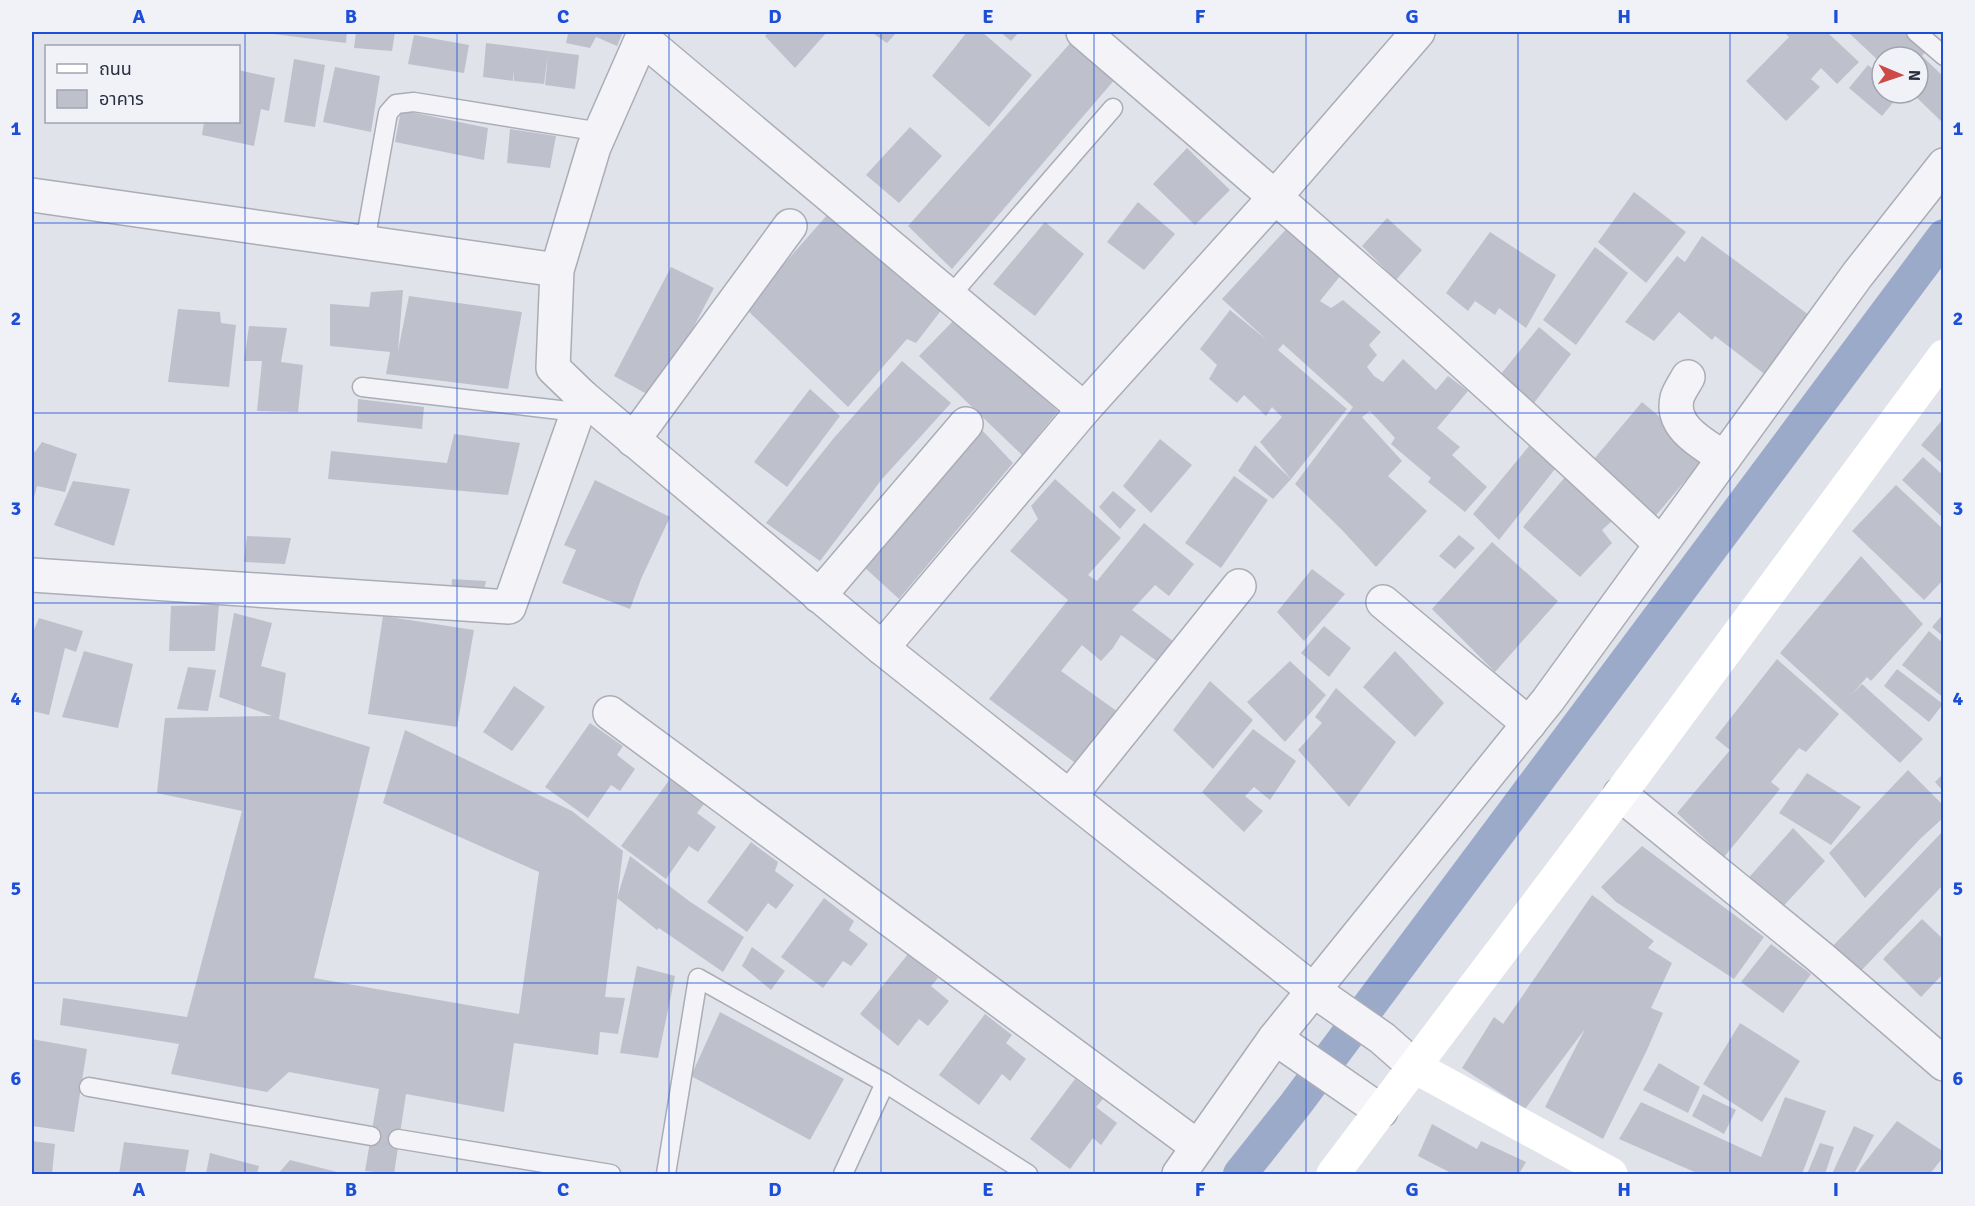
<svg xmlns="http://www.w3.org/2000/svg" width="1975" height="1206" viewBox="0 0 1975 1206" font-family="Signika,'Noto Sans Thai',sans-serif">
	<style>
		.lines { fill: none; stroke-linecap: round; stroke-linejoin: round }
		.canal { stroke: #9caaca; stroke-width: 34 }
		.building { fill: #bec1cc }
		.lane-casing { stroke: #aaadb7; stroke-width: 21 }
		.street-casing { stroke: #aaadb7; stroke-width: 36 }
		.lane { stroke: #f4f4f8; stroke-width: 18 }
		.street { stroke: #f4f4f8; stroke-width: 33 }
		.secondary { stroke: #fff; stroke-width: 33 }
		.grid { fill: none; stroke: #1d4ed8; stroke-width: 1.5; stroke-opacity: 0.55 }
		.neatline { fill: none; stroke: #1d4ed8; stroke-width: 2 }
		.grid-label { font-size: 20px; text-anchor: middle; font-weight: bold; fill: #1d4ed8 }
	</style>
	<rect width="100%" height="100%" fill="#e1e3ea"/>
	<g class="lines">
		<path class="canal" d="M1240,1174L1295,1105L1944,236"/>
	</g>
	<g class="building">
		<path d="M274,32H347L346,43L273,34Z"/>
		<path d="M356,32H395L392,51L354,48Z"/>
		<path d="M564,32H623L617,46L596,37L590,48L566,43L568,34Z"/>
		<path d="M769,32H827L795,68L765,36Z"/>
		<path d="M871,32H897L887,43Z"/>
		<path d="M967,32H982L1032,75L989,127L932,76Z"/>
		<path d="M1000,32H1019L1011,41Z"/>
		<path d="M1784,32H1827L1859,62L1837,84L1821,68L1811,79L1820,87L1786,121L1746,81L1789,37Z"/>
		<path d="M1848,32H1916L1931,46L1922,56L1944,77V121L1942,122L1912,93H1918V57H1882V64Z"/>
		<path d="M414,35L469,45L464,73L408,64Z"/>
		<path d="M1073,40L1116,78L952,269L908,226Z"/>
		<path d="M486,43L579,55L575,89L545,85L548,53L544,84L514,81V70L513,81L483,77Z"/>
		<path d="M294,59L325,65L315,127L284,122Z"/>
		<path d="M1868,65L1882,76V93H1901L1882,116L1849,88Z"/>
		<path d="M335,67L380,76L371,132L323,122Z"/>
		<path d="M238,70L275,78L269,111L261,109L254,146L202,135L204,122H238Z"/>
		<path d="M401,110L488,128L484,160L395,142Z"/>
		<path d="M910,127L942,156L899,203L866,175Z"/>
		<path d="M510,129L556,136L550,168L507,163Z"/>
		<path d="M1187,148L1230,190L1195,225L1153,184Z"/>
		<path d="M1634,192L1686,232L1646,283L1598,242Z"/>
		<path d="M1138,202L1175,234L1144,270L1107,242Z"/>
		<path d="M829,213L943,308L916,343L907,339L848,407L745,308Z"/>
		<path d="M1387,218L1422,250L1396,280L1362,246Z"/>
		<path d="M1045,222L1084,254L1035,316L993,284Z"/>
		<path d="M1290,225L1345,270L1320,301L1331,308L1343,300L1381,332L1369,345L1377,355L1367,367L1374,376L1383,382L1403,359L1436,390L1448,376L1468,391L1437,428L1460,447L1452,455L1487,487L1465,512L1428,482L1431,478L1391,444L1395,438L1370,411L1362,417L1402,461L1388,476L1427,511L1376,567L1342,530L1295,484L1353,407L1283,344L1278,350L1347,409L1291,479L1273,499L1238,471L1255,445L1291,479L1260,442L1282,417L1272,407L1266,416L1244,395L1237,403L1209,379L1217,365L1200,349L1230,310L1267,340L1222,299Z"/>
		<path d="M1490,232L1556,275L1526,328L1499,308L1495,315L1475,301L1468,311L1446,293Z"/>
		<path d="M1702,236L1813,318L1767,376L1715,336L1712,340L1679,312L1654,341L1625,322L1677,256L1685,262Z"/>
		<path d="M1595,247L1628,273L1576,345L1543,320Z"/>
		<path d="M671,267L714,288L656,399L614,376Z"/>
		<path d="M403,290L398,351L409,296L522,312L508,389L386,374L390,352L330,346V304L369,307L371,292Z"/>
		<path d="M178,309L220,312L221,323L236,325L229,387L168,382Z"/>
		<path d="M954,320L1058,411L1022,455L919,356Z"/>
		<path d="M249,326L287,328L281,362L303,365L298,412L257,411L262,361H244Z"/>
		<path d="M1539,327L1571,354L1531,407L1496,380Z"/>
		<path d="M902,361L951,403L882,479L820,561L766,523L833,439Z"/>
		<path d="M810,389L840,416L787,487L754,462Z"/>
		<path d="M358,399L424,407L422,429L357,422Z"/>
		<path d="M1642,402L1706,456L1652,520L1594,459Z"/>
		<path d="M1944,418V465L1921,445Z"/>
		<path d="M979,427L1013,463L899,599L863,566Z"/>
		<path d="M454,434L520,443L508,495L328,479L331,451L447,463Z"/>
		<path d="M1160,439L1192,465L1151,513L1123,486Z"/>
		<path d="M42,442L77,454L65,492L37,486L32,506V451L35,452Z"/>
		<path d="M1529,446L1555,469L1499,540L1473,514Z"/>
		<path d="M1923,457L1944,476V519L1902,480Z"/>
		<path d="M1234,476L1268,500L1221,568L1185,543Z"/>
		<path d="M1565,477L1612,521L1602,530L1612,543L1580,577L1523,527Z"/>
		<path d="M1055,479L1121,538L1088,575L1097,581L1144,523L1194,564L1169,596L1155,585L1132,610L1173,641L1158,662L1121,635L1113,648L1101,661L1082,645L1061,671L1118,712L1078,765L989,699L1068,600L1010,551L1038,519L1031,506Z"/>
		<path d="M595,480L670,517L641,579L630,609L562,583L576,550L564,545Z"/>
		<path d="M73,481L130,489L114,546L54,525Z"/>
		<path d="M1896,485L1944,530V579L1924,600L1852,531Z"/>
		<path d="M1113,491L1136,510L1120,529L1099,507Z"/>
		<path d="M1459,535L1475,548L1455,569L1439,556Z"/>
		<path d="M247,536L291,538L285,564L244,562Z"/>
		<path d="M1492,542L1558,601L1495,672L1432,609Z"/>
		<path d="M1861,556L1923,624L1871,681L1867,677L1852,694L1862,684L1923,739L1900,763L1780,653Z"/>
		<path d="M1312,569L1345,594L1304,641L1277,612Z"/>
		<path d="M452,579L486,581L483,595L451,593Z"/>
		<path d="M219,605L215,651H169L171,606Z"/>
		<path d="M234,613L272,623L261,666L286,673L279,719L370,747L314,978L519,1014L539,872L383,803L405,730L572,811L623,851L605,997L625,998L618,1034L600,1032L598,1055L514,1043L504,1112L406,1094L394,1174L365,1171L379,1089L289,1072L267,1092L171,1074L179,1044L60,1025L63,998L187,1017L242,811L157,793L165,718L272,716L219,697Z"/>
		<path d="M1944,613V637L1932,627Z"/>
		<path d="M383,616L474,630L457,727L368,714Z"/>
		<path d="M39,618L83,631L76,652L65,648L49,715L32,711V634Z"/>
		<path d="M1324,626L1351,648L1329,677L1301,653Z"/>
		<path d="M1929,631L1944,644V698L1902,665Z"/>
		<path d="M84,651L133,664L118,728L62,717Z"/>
		<path d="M1395,651L1444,703L1415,737L1363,687Z"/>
		<path d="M1777,659L1839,714L1806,752L1799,748L1771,782L1780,789L1724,857L1677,813L1730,750L1715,738Z"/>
		<path d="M1290,661L1326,695L1285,742L1247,702Z"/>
		<path d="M188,667L216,670L208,711L177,709Z"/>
		<path d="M1897,669L1943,704L1929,722L1884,686Z"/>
		<path d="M1210,681L1253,720L1213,769L1173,730Z"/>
		<path d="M514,686L545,707L512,751L483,732Z"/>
		<path d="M1336,688L1396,742L1349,807L1298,750L1322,723L1315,717Z"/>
		<path d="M590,723L623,746L617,755L635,769L620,791L611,785L588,818L545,787Z"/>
		<path d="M1253,729L1296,761L1270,800L1254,787L1245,796L1263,811L1244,832L1202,792Z"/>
		<path d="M1908,770L1944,806V817L1919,840L1865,898L1829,853Z"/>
		<path d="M1807,773L1861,807L1831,845L1779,813Z"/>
		<path d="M1944,773V792L1935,782Z"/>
		<path d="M670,779L704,804L697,813L716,827L698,852L689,846L666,879L621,846Z"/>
		<path d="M1793,828L1825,861L1778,912L1744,883Z"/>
		<path d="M1944,830V884L1857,975L1830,949Z"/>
		<path d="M751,842L778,862L775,871L794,885L776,909L768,903L747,932L707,902Z"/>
		<path d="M1642,846L1764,937L1734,979L1616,902L1601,887Z"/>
		<path d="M630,856L689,901L744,937L723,972L659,928L657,930L617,898Z"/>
		<path d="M1592,895L1654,941L1648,948L1672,963L1651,1008L1663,1013L1647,1050L1603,1139L1545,1107L1585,1029L1525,1109L1462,1068L1494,1017L1503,1024Z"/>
		<path d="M824,898L854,921L849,930L868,944L851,966L843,961L823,988L781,957Z"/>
		<path d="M1922,919L1944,940V973L1921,997L1883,959Z"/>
		<path d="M1771,944L1811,974L1783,1013L1741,982Z"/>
		<path d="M752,947L785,971L771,990L742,966Z"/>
		<path d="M908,954L938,978L931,986L949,1001L928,1026L919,1019L898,1046L860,1014Z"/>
		<path d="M637,966L675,976L658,1058L620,1053Z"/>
		<path d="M720,1012L844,1079L810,1140L691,1076Z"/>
		<path d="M985,1014L1012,1035L1006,1043L1026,1059L1010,1081L1002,1074L979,1105L939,1075Z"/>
		<path d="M1740,1023L1800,1061L1762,1122L1703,1084Z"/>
		<path d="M32,1039L87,1049L74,1132L32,1126Z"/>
		<path d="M1659,1063L1700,1087L1688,1113L1643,1090Z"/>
		<path d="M1075,1079L1103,1099L1096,1107L1117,1123L1101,1145L1093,1138L1070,1169L1030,1139Z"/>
		<path d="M1703,1094L1736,1110L1724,1134L1692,1116Z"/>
		<path d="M1785,1097L1826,1111L1802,1174H1761L1754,1172L1753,1174H1699L1619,1139L1641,1102L1761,1157Z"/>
		<path d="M1897,1121L1944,1152V1156L1930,1174H1856Z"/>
		<path d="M1432,1124L1477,1149L1481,1141L1526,1162L1519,1174H1453L1418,1156Z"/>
		<path d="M1854,1126L1874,1135L1854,1174H1832Z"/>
		<path d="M32,1141L55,1144L52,1174H32Z"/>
		<path d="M124,1142L189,1150L185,1174H119Z"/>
		<path d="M1820,1143L1834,1147L1825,1174H1807Z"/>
		<path d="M210,1153L259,1166L257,1174H206Z"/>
		<path d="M290,1160L345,1174H278Z"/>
	</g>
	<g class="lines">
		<g class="lane-casing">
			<g id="lane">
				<path d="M1916,32L1944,56"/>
				<path d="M365,242L388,113L396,104L414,102L601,132"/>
				<path d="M950,296L1113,108"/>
				<path d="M362,387L577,412"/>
				<path d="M89,1087L371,1136"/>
				<path d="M398,1139L611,1174"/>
				<path d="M666,1174L698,978L885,1083L1028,1174"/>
				<path d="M843,1174L885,1083"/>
			</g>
		</g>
		<g class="street-casing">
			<g id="street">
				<path d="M643,32L642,38L594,147L557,270L553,368L583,397L882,648L1313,990L1382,1038L1415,1067"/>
				<path d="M1083,32C1278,199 1474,367 1661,544"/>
				<path d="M642,38L1084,409"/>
				<path d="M32,195L557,270"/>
				<path d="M1688,377C1685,383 1679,391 1677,398C1670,428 1704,444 1724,458"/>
				<path d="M633,440L790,226"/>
				<path d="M32,575L509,607L583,397"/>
				<path d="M819,596L966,424"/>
				<path d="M1383,602L1529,724"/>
				<path d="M882,648L1084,409L1275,197L1418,32"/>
				<path d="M610,713L1198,1147"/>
				<path d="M1620,794L1820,957L1944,1064"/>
				<path d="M1070,796L1239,586"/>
				<path d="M1275,1038L1381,1111"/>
				<path d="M1179,1174L1275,1038L1548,700L1858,274L1944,165"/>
			</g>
		</g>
		<use href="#lane" class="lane"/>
		<use href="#street" class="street"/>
		<g class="secondary">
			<path d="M1415,1067L1611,1174"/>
			<path d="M1333,1174L1620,794L1944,356"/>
		</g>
	</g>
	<path class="grid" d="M245,32V1174M457,32V1174M669,32V1174M881,32V1174M1094,32V1174M1306,32V1174M1518,32V1174M1730,32V1174M32,223H1944M32,413H1944M32,603H1944M32,793H1944M32,983H1944"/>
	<rect width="1975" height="1206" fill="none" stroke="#f0f2f7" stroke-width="66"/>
	<rect x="45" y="45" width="195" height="78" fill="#f0f2f7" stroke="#a0a4ae" stroke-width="1.5"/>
	<rect x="57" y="64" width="30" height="9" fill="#ffffff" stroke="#a0a4ae" stroke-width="1.5"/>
	<text x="99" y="75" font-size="18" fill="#292e41">ถนน</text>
	<rect x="57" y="90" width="30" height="18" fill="#bec1cc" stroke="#a0a4ae" stroke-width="1.5"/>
	<text x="99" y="105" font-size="18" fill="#292e41">อาคาร</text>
	<g transform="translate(1900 75) rotate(92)"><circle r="28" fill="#f0f2f7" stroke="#a0a4ae" stroke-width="1.5"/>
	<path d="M0-4.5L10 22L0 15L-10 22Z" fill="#ce4a46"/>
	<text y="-9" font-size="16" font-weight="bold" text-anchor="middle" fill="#292e41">N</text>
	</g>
	<rect x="33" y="33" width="1909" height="1140" class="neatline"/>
	<g class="grid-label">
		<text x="139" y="23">A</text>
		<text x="351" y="23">B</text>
		<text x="563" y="23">C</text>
		<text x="775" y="23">D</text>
		<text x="988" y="23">E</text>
		<text x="1200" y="23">F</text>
		<text x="1412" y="23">G</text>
		<text x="1624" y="23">H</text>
		<text x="1836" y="23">I</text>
		<text x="16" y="135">1</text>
		<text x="1958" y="135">1</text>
		<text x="16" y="325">2</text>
		<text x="1958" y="325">2</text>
		<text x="16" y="515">3</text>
		<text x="1958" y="515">3</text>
		<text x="16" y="705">4</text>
		<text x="1958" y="705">4</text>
		<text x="16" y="895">5</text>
		<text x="1958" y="895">5</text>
		<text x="16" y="1085">6</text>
		<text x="1958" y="1085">6</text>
		<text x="139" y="1196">A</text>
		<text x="351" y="1196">B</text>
		<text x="563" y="1196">C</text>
		<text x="775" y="1196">D</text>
		<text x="988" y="1196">E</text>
		<text x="1200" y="1196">F</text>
		<text x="1412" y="1196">G</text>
		<text x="1624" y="1196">H</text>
		<text x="1836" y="1196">I</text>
	</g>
</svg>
